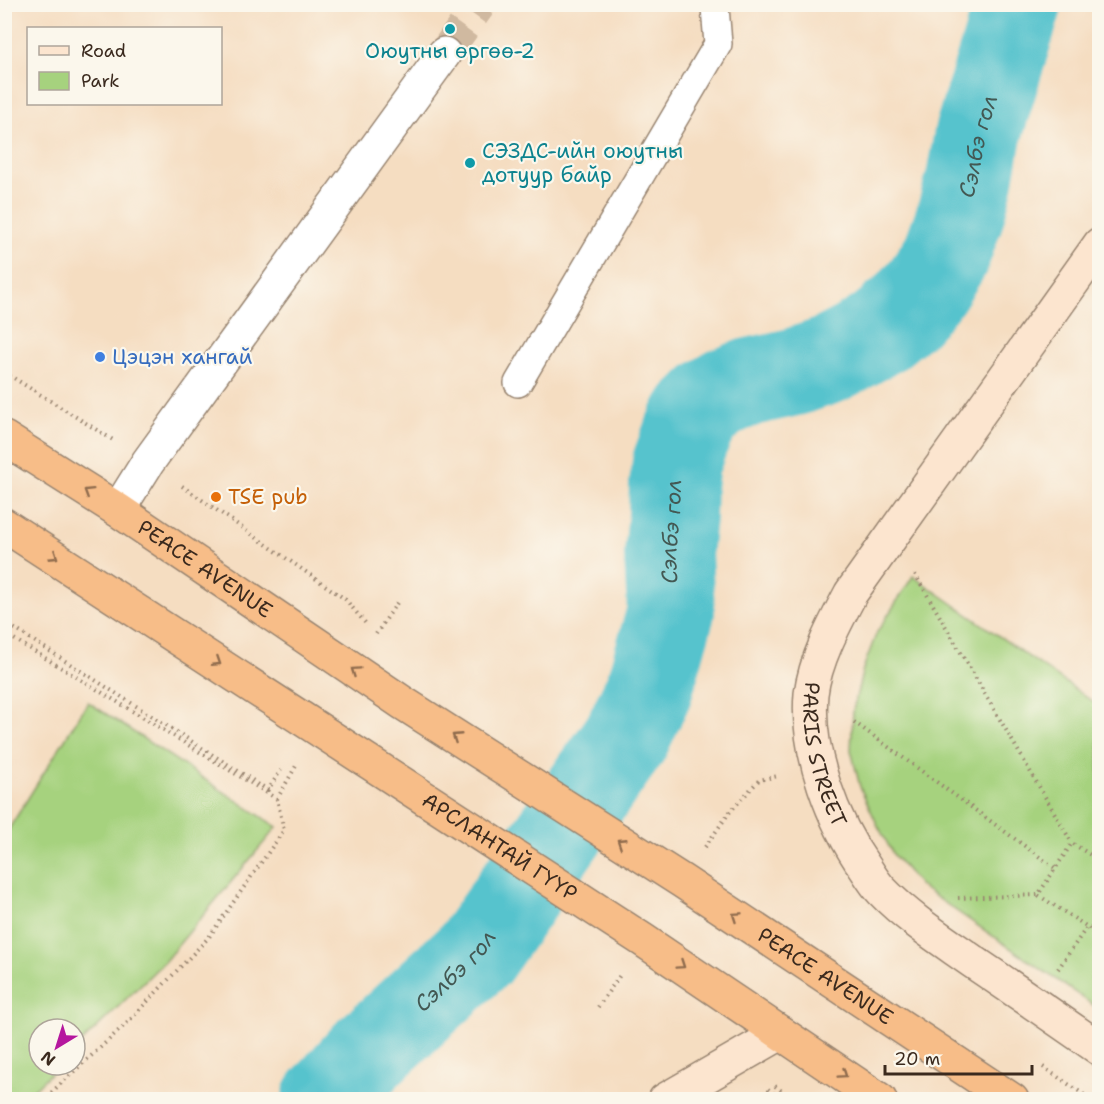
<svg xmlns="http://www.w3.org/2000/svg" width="1104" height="1104" viewBox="0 0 1104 1104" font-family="'Shantell Sans',sans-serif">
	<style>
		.green { fill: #a6d27e; stroke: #707e4e; stroke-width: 1.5 }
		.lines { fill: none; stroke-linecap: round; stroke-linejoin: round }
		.river { stroke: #56c3cd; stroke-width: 88 }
		.street-tunnel { stroke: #d0b9a0; stroke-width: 33; stroke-dasharray: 33 16; stroke-linecap: butt }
		.lane-casing { stroke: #988470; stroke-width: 30 }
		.street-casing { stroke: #988470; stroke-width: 36 }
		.secondary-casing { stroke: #988470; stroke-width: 36 }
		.highway-casing { stroke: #988470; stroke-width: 36 }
		.path { stroke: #988470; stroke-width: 4; stroke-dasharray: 1.5 4.5; stroke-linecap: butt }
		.lane { stroke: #fff; stroke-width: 27 }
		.street { stroke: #fff; stroke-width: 33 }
		.secondary { stroke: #fce5cf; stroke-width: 33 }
		.highway { stroke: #f7bd88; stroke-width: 33 }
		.oneway { stroke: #906c4e }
		.culture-dot { fill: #0f9aa8; stroke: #fbf7ec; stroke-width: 2 }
		.shop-dot { fill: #3f7fe0; stroke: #fbf7ec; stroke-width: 2 }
		.food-dot { fill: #e8710a; stroke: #fbf7ec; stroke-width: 2 }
		.labels { text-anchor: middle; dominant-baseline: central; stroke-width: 4.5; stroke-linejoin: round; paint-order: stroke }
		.culture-label { font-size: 21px; fill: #0d838f; stroke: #fbf7ec }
		.shop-label { font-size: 21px; fill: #366cbe; stroke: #fbf7ec; text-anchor: start }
		.food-label { font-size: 21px; fill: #c56008; stroke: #fbf7ec; text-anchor: start }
		.street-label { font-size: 21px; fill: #3b2a1e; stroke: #fbf7ec }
		.water-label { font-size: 22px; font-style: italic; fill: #435853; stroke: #fbf7ec }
	</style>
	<rect width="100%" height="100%" fill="#fbf7ec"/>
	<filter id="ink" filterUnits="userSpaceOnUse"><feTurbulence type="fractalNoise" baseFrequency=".0167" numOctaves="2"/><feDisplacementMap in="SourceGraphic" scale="12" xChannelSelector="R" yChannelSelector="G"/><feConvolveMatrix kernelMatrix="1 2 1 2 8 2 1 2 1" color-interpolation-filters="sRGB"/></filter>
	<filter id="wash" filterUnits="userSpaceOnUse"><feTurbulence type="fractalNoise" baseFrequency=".008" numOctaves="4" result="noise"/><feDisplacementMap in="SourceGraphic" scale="24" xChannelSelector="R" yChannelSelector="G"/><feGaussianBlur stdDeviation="1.35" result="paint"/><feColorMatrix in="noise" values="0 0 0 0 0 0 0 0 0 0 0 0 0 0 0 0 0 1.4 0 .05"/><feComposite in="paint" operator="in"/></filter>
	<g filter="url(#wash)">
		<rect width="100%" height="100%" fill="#f5ddc1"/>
		<g class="green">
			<path d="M913,576L1099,706V1009L920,886L893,854L877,824L860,787L851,750L853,710L863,669L877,632Z"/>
			<path d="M88,702L277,827L165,961L75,1049V1029H39V1065H59L24,1099H5V835Z"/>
		</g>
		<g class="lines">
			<path class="river" id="s1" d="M326,1100L366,1055L475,954L626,738L649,689L671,611L668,554L672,516L673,485L676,463L686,436L696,416L711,401L727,391L750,382L794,372L827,361L852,348L878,333L906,310L927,285L946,255L960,216L970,179L978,134L1018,4"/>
		</g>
	</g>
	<g filter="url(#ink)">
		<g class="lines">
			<path class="street-tunnel" d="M444,54L480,4"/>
			<g class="lane-casing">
				<path id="lane" d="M518,383L718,44L715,7L713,4"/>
			</g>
			<g class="street-casing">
				<path id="street" d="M118,510L148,462L444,54"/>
			</g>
			<g class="secondary-casing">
				<g id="secondary">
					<path id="s2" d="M1100,244L851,593C835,623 815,660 811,694C806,753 833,822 866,869C871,877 876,885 882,891C909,919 941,939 972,961C1015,990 1057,1019 1100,1049"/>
					<path d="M665,1100L781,1033"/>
				</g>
			</g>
			<g class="highway-casing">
				<g id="highway">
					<path id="s3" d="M4,438L118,510L403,703L682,881L1012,1100"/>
					<path id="s4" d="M4,525L643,940L880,1100"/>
				</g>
			</g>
			<g class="path">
				<path d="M4,372L113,440"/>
				<path d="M182,486L345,599L367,625"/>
				<path d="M915,574L1072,843"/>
				<path d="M4,622L268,790L281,770"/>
				<path d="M4,633L277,799L284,830L209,937L127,1023L43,1100"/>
				<path d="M376,634L399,600"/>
				<path d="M854,722L1055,868"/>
				<path d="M277,799L296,766"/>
				<path d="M705,847L729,813L759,780L778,776"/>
				<path d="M1100,861L1072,843L1038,895L1100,935"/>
				<path d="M958,898L1038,895"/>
				<path d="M1058,969L1087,927"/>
				<path d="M598,1007L620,975"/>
				<path d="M1043,1067L1092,1100"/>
				<path d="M775,1086L794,1100"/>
				<path d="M768,1089L782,1100"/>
			</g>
			<use href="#lane" class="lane"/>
			<use href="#street" class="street"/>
			<use href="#secondary" class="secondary"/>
			<use href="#highway" class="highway"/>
		</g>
		<defs><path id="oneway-chevron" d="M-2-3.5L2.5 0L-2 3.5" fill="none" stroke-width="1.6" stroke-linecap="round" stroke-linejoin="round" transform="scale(1.5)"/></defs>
		<g class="oneway">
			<use href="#oneway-chevron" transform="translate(88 492) rotate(-148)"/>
			<use href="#oneway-chevron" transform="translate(54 556) rotate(33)"/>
			<use href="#oneway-chevron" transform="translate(217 662) rotate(33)"/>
			<use href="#oneway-chevron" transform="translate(355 671) rotate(-146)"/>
			<use href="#oneway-chevron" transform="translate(456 737) rotate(-147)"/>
			<use href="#oneway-chevron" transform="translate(621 842) rotate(-147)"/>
			<use href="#oneway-chevron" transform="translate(736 916) rotate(-146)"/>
			<use href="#oneway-chevron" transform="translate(681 965) rotate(34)"/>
			<use href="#oneway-chevron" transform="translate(843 1074) rotate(34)"/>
		</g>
	</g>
	<g class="culture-dot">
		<circle cx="450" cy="29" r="6"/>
		<circle cx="470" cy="163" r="6"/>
	</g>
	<circle class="shop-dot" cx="100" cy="357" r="6"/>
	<circle class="food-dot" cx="216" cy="497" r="6"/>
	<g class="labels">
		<g class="culture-label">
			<text x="450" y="51">Оюутны өргөө-2</text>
			<text x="482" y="151" text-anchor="start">СЭЗДС-ийн оюутны<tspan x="482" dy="24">дотуур байр</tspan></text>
		</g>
		<g class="shop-label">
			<text x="112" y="357">Цэцэн хангай</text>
		</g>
		<g class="food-label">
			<text x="228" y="497">TSE pub</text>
		</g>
		<g class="street-label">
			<text stroke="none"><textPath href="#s3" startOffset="240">PEACE AVENUE</textPath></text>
			<text stroke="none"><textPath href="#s2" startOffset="600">PARIS STREET</textPath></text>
			<text stroke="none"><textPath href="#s4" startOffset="591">АРСЛАНТАЙ ГҮҮР</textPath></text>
			<text stroke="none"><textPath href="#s3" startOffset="982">PEACE AVENUE</textPath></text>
		</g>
		<g class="water-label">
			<text stroke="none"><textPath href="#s1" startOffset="1228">Сэлбэ гол</textPath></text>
			<text stroke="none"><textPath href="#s1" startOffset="687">Сэлбэ гол</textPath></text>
			<text stroke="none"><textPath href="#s1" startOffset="183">Сэлбэ гол</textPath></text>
		</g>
	</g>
	<rect width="1104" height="1104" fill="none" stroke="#fbf7ec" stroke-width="24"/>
	<rect x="27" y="27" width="195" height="78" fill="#fbf7ec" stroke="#aea59a" stroke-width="1.5"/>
	<rect x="39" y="46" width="30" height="9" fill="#fce5cf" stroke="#aea59a" stroke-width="1.5"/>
	<text x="81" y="57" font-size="18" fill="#3b2a1e">Road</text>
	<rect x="39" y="72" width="30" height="18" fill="#a6d27e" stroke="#aea59a" stroke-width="1.5"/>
	<text x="81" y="87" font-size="18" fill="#3b2a1e">Park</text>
	<g transform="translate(57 1047) rotate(218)"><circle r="28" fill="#fbf7ec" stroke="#aea59a" stroke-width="1.5"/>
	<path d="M0-4.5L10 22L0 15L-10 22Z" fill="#b5179e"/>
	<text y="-9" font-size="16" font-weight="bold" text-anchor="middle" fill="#3b2a1e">N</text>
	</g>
	<path d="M885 1065v9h147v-9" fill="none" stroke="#3b2a1e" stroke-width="3"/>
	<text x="894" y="1065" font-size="18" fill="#3b2a1e" stroke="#fbf7ec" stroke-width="4.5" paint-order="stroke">20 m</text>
</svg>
